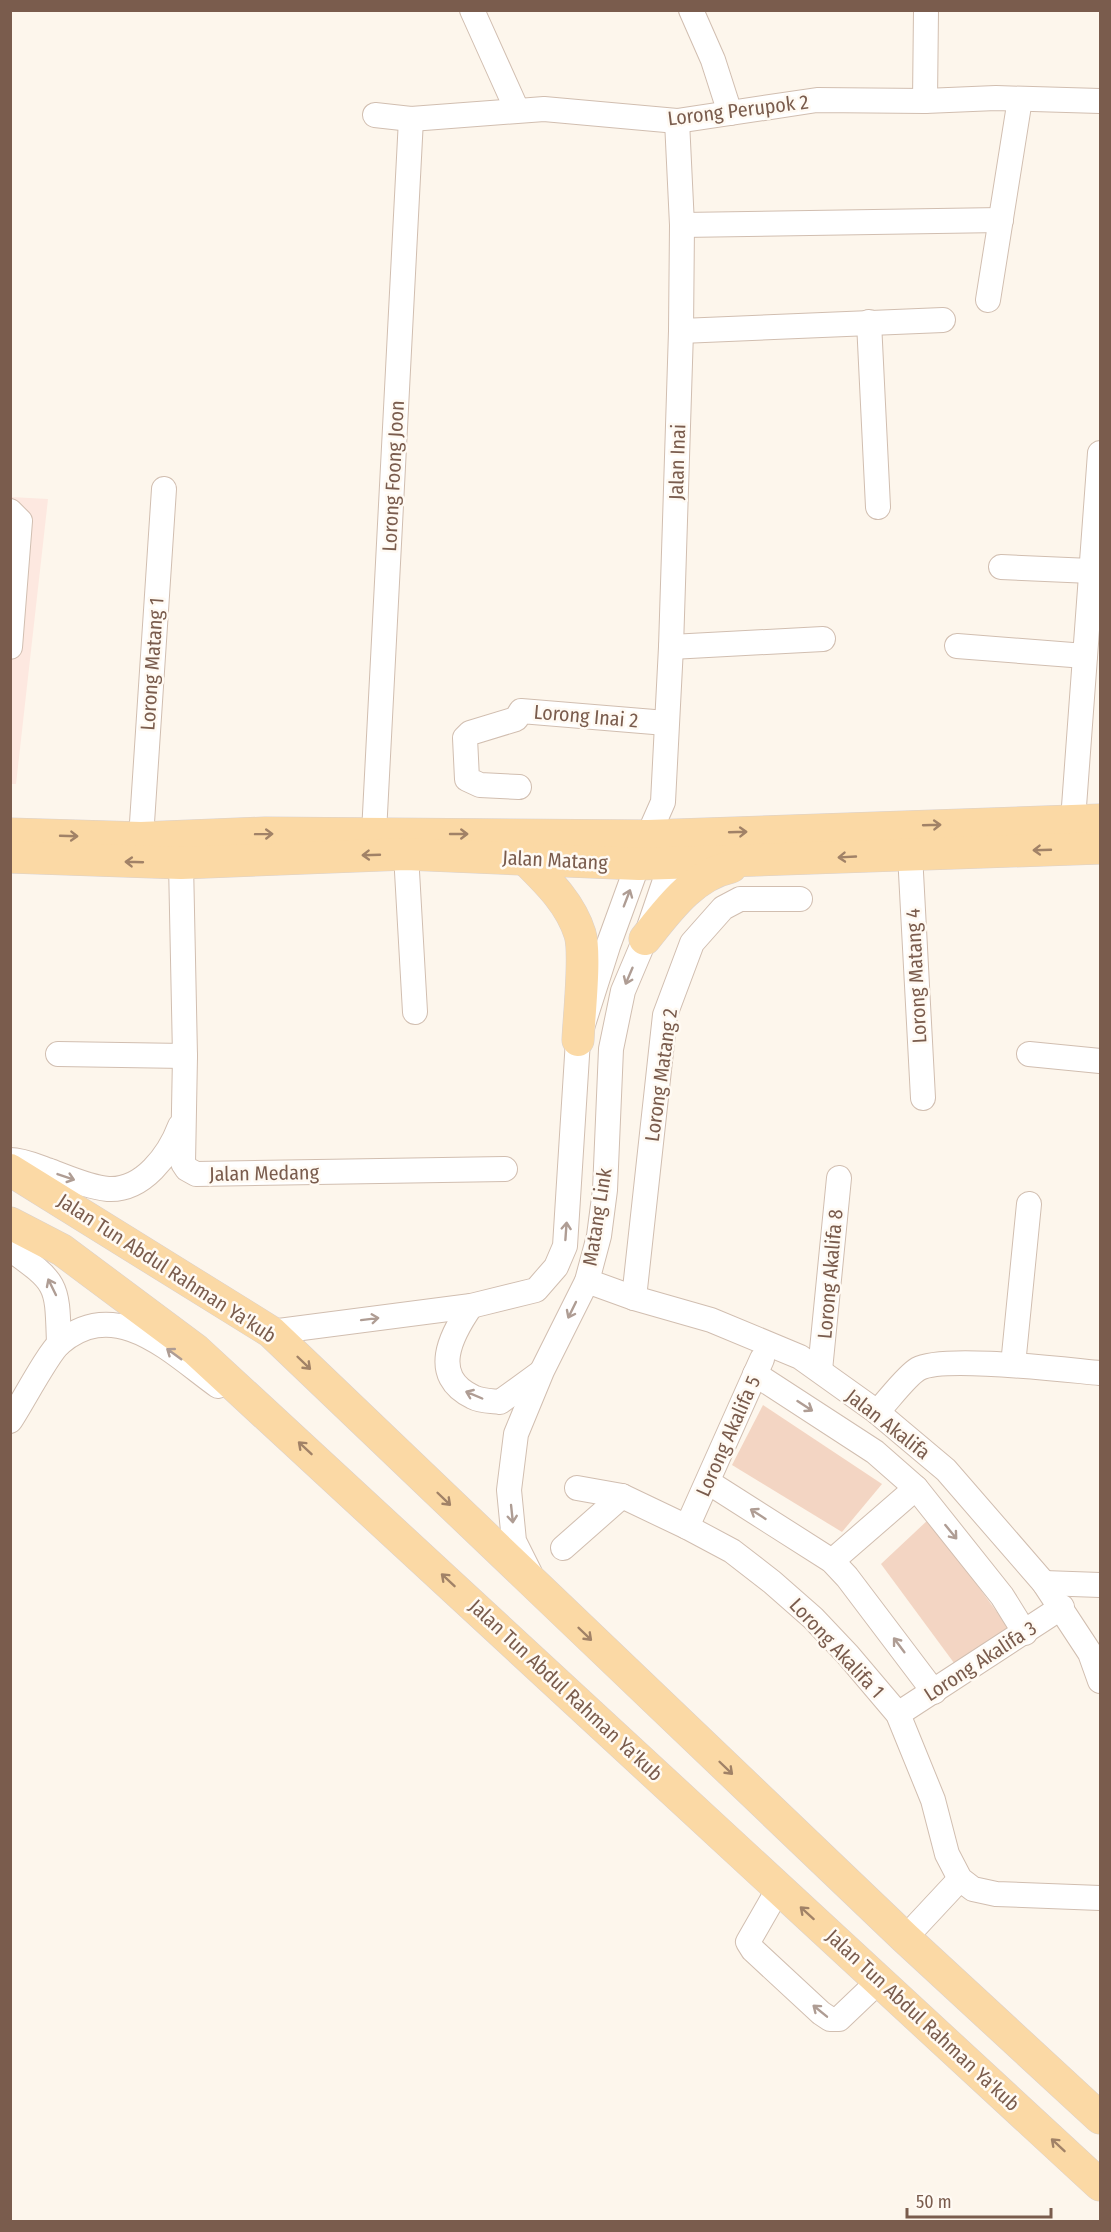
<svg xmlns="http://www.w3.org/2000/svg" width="1111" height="2232" viewBox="0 0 1111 2232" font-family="'Fira Sans Condensed',sans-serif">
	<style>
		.commercial { fill: #fde8e0 }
		.building { fill: #f3d5c3 }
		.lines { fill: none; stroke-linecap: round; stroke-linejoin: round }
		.minor-casing { stroke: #d1beb0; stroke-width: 26 }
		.major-casing { stroke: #dad1cd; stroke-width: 33 }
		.minor { stroke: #fff; stroke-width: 24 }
		.major { stroke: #fbd9a5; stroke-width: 32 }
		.oneway { stroke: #a18267 }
		.oneway2 { stroke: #af9d94 }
		.labels { text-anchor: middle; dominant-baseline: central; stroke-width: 5; stroke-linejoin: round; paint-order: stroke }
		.street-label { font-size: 20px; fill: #7a5c4d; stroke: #fffaf3 }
	</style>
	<rect width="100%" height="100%" fill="#fdf6ec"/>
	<path class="commercial" d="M11,497L48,499L16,784H11Z"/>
	<g class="building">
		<path d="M763,1405L882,1484L842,1532L732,1465Z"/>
		<path d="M929,1519L1010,1630L957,1667L881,1564Z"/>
	</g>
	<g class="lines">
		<g class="minor-casing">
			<g id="minor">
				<path d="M472,10L517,110"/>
				<path d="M691,10L713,60L730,113"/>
				<path d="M925,101L926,10"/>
				<path d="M375,115L411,119L544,109L677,121L817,100L925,101L996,98L1100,101"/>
				<path d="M682,225L1001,220"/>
				<path d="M988,300L1020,99"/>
				<path d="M869,322L878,507"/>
				<path d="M681,331L943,320"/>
				<path d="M10,511L20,521L10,647"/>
				<path d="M1001,567L1091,571"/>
				<path d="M957,646L1085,656"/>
				<path d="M671,647L823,639"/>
				<path d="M519,787L480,785L467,779L465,738L470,733L516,719L521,711L666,723"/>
				<path d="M1073,820L1100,453"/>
				<path d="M374,833L411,119"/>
				<path d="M141,838L164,489"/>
				<path d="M406,854L415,1012"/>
				<path d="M910,854L923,1098"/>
				<path d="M181,863L185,1056L183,1163L187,1169L196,1174L505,1169"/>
				<path d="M58,1054L185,1056"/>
				<path d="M1029,1054L1100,1061"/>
				<path d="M10,1160C24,1160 38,1167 50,1171C69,1178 88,1187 108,1189C143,1191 169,1155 180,1126"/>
				<path d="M10,1249C59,1284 57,1284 59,1344"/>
				<path d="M587,1281L634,1298L711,1320L800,1357L877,1412L946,1470L1044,1583L1090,1653L1100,1681"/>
				<path d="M634,1298L665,1015L692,943L723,908L740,899H800"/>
				<path d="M471,1306C451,1335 429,1376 473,1397C480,1401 492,1401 500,1402L540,1373"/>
				<path d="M271,1332L471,1306L536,1290L556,1267L565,1246L578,1040L608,946L648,836L663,802L671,647L681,331L682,225L677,121"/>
				<path d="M1013,1365L1029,1204"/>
				<path d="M820,1370L839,1178"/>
				<path d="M755,1374L875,1452L916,1488L1002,1596L1025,1633"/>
				<path d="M877,1412C888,1401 906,1376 918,1369C943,1355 1066,1370 1100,1373"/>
				<path d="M10,1421C21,1405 48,1353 60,1343C117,1295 172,1353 218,1386"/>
				<path d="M708,1482L832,1561L847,1577L934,1692"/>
				<path d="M577,1488L622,1496L687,1527L732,1551L772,1582L813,1618L848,1655L898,1714L933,1800L947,1854L960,1879L973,1889L996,1894L1100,1898"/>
				<path d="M687,1527L762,1359"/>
				<path d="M563,1548L622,1496"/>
				<path d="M832,1561L916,1488"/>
				<path d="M530,1573L514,1541L509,1490L516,1434L542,1371L587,1281L599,1236L605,1190L611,1049L623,991L645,939L676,848"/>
				<path d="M1044,1583L1100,1585"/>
				<path d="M898,1714L1062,1607"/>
				<path d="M779,1888L748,1942L753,1950L821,2013L830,2019H839L881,1979"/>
				<path d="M905,1938L960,1879"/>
			</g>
		</g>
		<g class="major-casing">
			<g id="major">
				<path d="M10,834L141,838L265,833L648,836L1100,820"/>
				<path d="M10,857L181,863L406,854L639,864L1100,848"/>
				<path d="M523,857C546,880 570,902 580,934C586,954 579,1016 578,1040"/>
				<path d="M645,939C668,910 693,875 731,867"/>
				<path d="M10,1170L271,1332L905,1938L1100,2118"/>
				<path d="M10,1223L62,1250L196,1350L1100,2185"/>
			</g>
		</g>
		<use href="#minor" class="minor"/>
		<use href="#major" class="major"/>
	</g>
	<defs><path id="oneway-shaft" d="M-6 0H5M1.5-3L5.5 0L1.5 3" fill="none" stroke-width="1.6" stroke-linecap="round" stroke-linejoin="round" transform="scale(1.5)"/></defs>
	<g class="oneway">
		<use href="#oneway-shaft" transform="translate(932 825) rotate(-2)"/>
		<use href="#oneway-shaft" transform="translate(738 832) rotate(-2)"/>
		<use href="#oneway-shaft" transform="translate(264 834) rotate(-1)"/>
		<use href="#oneway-shaft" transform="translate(459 834)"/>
		<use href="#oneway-shaft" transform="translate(69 836) rotate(2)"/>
		<use href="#oneway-shaft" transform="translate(1042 850) rotate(178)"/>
		<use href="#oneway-shaft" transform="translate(371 855) rotate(178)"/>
		<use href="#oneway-shaft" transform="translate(847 857) rotate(177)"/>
		<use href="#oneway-shaft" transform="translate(134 862) rotate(-178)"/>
		<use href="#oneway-shaft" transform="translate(304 1363) rotate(44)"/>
		<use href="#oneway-shaft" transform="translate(305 1448) rotate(-137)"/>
		<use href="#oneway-shaft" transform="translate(444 1499) rotate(44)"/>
		<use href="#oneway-shaft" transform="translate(448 1580) rotate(-137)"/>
		<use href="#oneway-shaft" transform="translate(585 1634) rotate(44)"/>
		<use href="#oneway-shaft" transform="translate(726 1768) rotate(44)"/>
		<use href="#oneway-shaft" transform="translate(807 1913) rotate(-138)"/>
		<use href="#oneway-shaft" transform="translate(1058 2145) rotate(-137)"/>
	</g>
	<g class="oneway2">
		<use href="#oneway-shaft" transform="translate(627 898) rotate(-69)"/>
		<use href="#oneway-shaft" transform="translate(629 976) rotate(113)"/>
		<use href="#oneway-shaft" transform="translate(66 1177) rotate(19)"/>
		<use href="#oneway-shaft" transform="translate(566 1231) rotate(-86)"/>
		<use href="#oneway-shaft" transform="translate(52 1287) rotate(-116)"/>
		<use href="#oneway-shaft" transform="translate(572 1310) rotate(116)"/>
		<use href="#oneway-shaft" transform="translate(370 1319) rotate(-7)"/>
		<use href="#oneway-shaft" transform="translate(174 1354) rotate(-144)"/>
		<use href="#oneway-shaft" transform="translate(474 1395) rotate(-157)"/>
		<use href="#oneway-shaft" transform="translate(805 1406) rotate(33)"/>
		<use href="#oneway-shaft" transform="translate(512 1514) rotate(84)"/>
		<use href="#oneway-shaft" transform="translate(758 1514) rotate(-147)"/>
		<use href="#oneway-shaft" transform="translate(951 1532) rotate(51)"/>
		<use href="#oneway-shaft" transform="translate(899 1645) rotate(-127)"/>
		<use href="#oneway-shaft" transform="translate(820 2011) rotate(-141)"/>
	</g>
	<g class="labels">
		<g class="street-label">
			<text transform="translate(738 110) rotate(-7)">Lorong Perupok 2</text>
			<text transform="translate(677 462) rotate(-88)">Jalan Inai</text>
			<text transform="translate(393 476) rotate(-87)">Lorong Foong Joon</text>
			<text transform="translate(152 664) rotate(-86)">Lorong Matang 1</text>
			<text transform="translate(586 716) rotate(5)">Lorong Inai 2</text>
			<text transform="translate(555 860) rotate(3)">Jalan Matang</text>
			<text transform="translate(916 976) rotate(-93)">Lorong Matang 4</text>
			<text transform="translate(661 1075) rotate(-82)">Lorong Matang 2</text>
			<text transform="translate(264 1173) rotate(-1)">Jalan Medang</text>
			<text transform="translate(597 1217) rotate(-81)">Matang Link</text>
			<text transform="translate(167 1268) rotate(33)">Jalan Tun Abdul Rahman Ya'kub</text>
			<text transform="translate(830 1274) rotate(-85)">Lorong Akalifa 8</text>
			<text transform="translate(888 1424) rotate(38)">Jalan Akalifa</text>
			<text transform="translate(728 1436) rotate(-66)">Lorong Akalifa 5</text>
			<text transform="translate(837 1648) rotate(47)">Lorong Akalifa 1</text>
			<text transform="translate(980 1661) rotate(-33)">Lorong Akalifa 3</text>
			<text transform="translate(566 1690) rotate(43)">Jalan Tun Abdul Rahman Ya'kub</text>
			<text transform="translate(923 2020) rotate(43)">Jalan Tun Abdul Rahman Ya'kub</text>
		</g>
	</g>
	<rect width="1111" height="2232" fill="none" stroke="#7a5c4d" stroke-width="24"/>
	<path d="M907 2208v9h144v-9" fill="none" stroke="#7a5c4d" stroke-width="3"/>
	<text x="916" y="2208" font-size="18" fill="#7a5c4d" stroke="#fffaf3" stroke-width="4.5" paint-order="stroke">50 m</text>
</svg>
